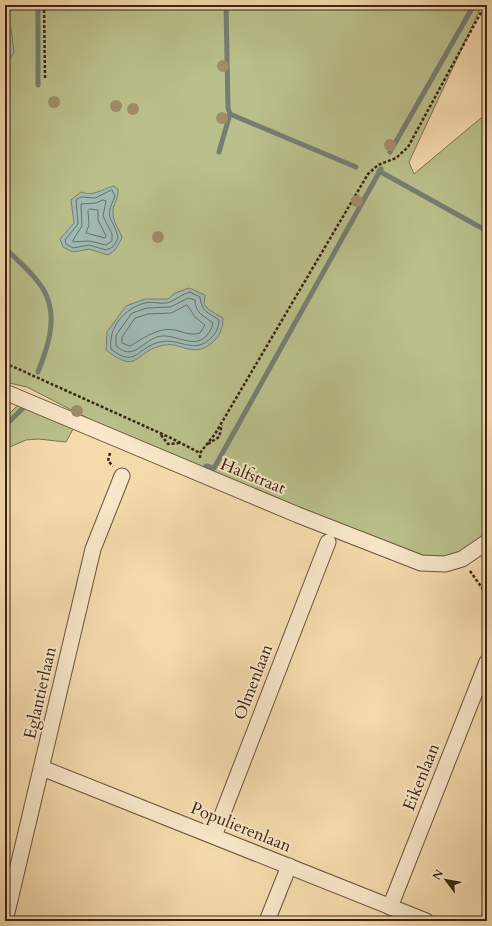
<svg xmlns="http://www.w3.org/2000/svg" width="492" height="926" viewBox="0 0 492 926" font-family="Cardo,serif">
	<style>
		.green { fill: #bac08b; stroke: #7a7250 }
		.water { fill: #9eb9b2; stroke: #767e74 }
		.lines { fill: none; stroke-linecap: round; stroke-linejoin: round }
		.shore { stroke: #6c6f64; stroke-width: 1 }
		.stream { stroke: #767e74; stroke-width: 5 }
		.street-casing { stroke: #69523c; stroke-width: 17 }
		.path { stroke: #3a2516; stroke-width: 2.5; stroke-dasharray: 3 2; stroke-linecap: butt }
		.street { stroke: #f8e7c9; stroke-width: 15 }
		.tree { fill: #a08c69 }
		.labels { text-anchor: middle; dominant-baseline: central; stroke-width: 4; stroke-linejoin: round; paint-order: stroke }
		.street-label { font-size: 17px; fill: #3a2516; stroke: #f8e7c9 }
	</style>
	<rect width="100%" height="100%" fill="#f5daac"/>
	<filter id="stains"><feTurbulence type="fractalNoise" baseFrequency=".005" numOctaves="4"/><feColorMatrix values="0 0 0 0 .2 0 0 0 0 .09 0 0 0 0 .02 0 0 0 .5 -.17"/></filter>
	<radialGradient id="worn" r=".72"><stop offset=".6" stop-color="#630" stop-opacity="0"/><stop offset="1" stop-color="#630" stop-opacity=".3"/></radialGradient>
	<g class="green">
		<path d="M5,5H482L409,162L414,174L487,113V535L450,559L426,558L225,481L91,420L27,387L5,382Z"/>
		<path d="M19,404L73,429L66,442L38,439L26,440L5,449V414H9Z"/>
	</g>
	<g class="water">
		<path d="M5,24L11,28L14,52L5,68Z"/>
		<path d="M114,186L118,189C119,199 112,205 113,214C113,222 120,230 122,238L115,250L108,255L89,249L73,252L63,247L60,239L74,223L71,200L81,192C94,197 101,189 114,186Z"/>
		<path d="M189,288L205,295L204,304L208,309L223,318C223,326 221,334 215,340C193,362 181,339 160,346C134,353 138,375 106,350L107,332L126,306L145,299H168L175,293Z"/>
	</g>
	<g class="lines">
		<g class="shore">
			<path d="M112,190L115,196C103,223 113,214 118,238L113,247L106,250L89,245L73,248L66,244L65,240L78,224L76,200L81,197L95,198Z"/>
			<path d="M103,200L106,201L103,216L112,234V241L106,245L89,241L73,242V240L82,226L81,204L96,203Z"/>
			<path d="M90,209L98,210V220L106,236L105,238L86,233L89,225L88,211Z"/>
			<path d="M190,292L200,297C202,313 207,311 219,320C219,326 216,333 212,337C194,356 179,337 160,342C137,347 136,369 111,349C108,327 125,308 145,303C153,301 163,305 170,302C177,299 182,294 190,292Z"/>
			<path d="M189,298L195,300C195,313 204,316 213,323C212,329 208,335 203,339C189,347 172,332 157,337C140,343 134,361 116,346V335L132,313L147,308L170,307Z"/>
			<path d="M187,305L196,318L205,325L200,333C190,336 184,332 175,330C158,327 144,338 130,346L122,343V337L135,318L148,314L171,313Z"/>
		</g>
		<g class="stream">
			<path d="M38,85V5"/>
			<path d="M230,114L356,167"/>
			<path d="M219,152L230,114L228,108L226,5"/>
			<path d="M390,152L474,5"/>
			<path d="M379,171L487,231"/>
			<path d="M5,248C18,261 41,280 47,297C57,322 47,349 38,372"/>
			<path d="M5,426L24,407"/>
			<path d="M206,466L214,468L381,169"/>
		</g>
		<g class="street-casing">
			<g id="street">
				<path d="M5,392L298,515L421,563L445,564L462,559L487,542"/>
				<path d="M42,768L426,921"/>
				<path d="M214,836L328,542"/>
				<path d="M390,907L487,662"/>
				<path d="M5,921L93,549L122,476"/>
				<path d="M267,921L289,866"/>
			</g>
		</g>
		<g class="path">
			<path d="M44,5L45,78"/>
			<path d="M5,363L171,438L200,453"/>
			<path d="M161,435L168,444L180,443"/>
			<path d="M208,444L219,437L222,425"/>
			<path d="M110,453L108,461L113,466"/>
			<path d="M200,458V453L215,434L368,174L378,165L396,158L408,147L485,5"/>
			<path d="M470,571L487,595"/>
		</g>
		<use href="#street" class="street"/>
	</g>
	<g class="tree">
		<circle cx="223" cy="66" r="6"/>
		<circle cx="54" cy="102" r="6"/>
		<circle cx="116" cy="106" r="6"/>
		<circle cx="133" cy="109" r="6"/>
		<circle cx="222" cy="118" r="6"/>
		<circle cx="390" cy="145" r="6"/>
		<circle cx="357" cy="201" r="6"/>
		<circle cx="158" cy="237" r="6"/>
		<circle cx="77" cy="411" r="6"/>
	</g>
	<g class="labels">
		<g class="street-label">
			<text transform="translate(253 476) rotate(22)">Halfstraat</text>
			<text transform="translate(253 682) rotate(-69)">Olmenlaan</text>
			<text transform="translate(40 693) rotate(-77)">Eglantierlaan</text>
			<text transform="translate(421 777) rotate(-68)">Eikenlaan</text>
			<text transform="translate(241 827) rotate(22)">Populierenlaan</text>
		</g>
	</g>
	<rect width="492" height="926" fill="none" stroke="#f5daac" stroke-width="20"/>
	<rect x="6" y="6" width="480" height="914" fill="none" stroke="#3a2516" stroke-width="2"/>
	<rect x="10" y="10" width="472" height="906" fill="none" stroke="#3a2516"/>
	<g transform="translate(446 880) rotate(302)" stroke="#f8e7c9" stroke-width="3" paint-order="stroke">
	<path d="M0-3L7 15L0 10L-7 15Z" fill="#3a2516"/>
	<text y="-6" font-size="11" font-weight="bold" text-anchor="middle" fill="#3a2516">N</text>
	</g>
	<rect width="100%" height="100%" filter="url(#stains)"/>
	<rect width="100%" height="100%" fill="url(#worn)"/>
</svg>
